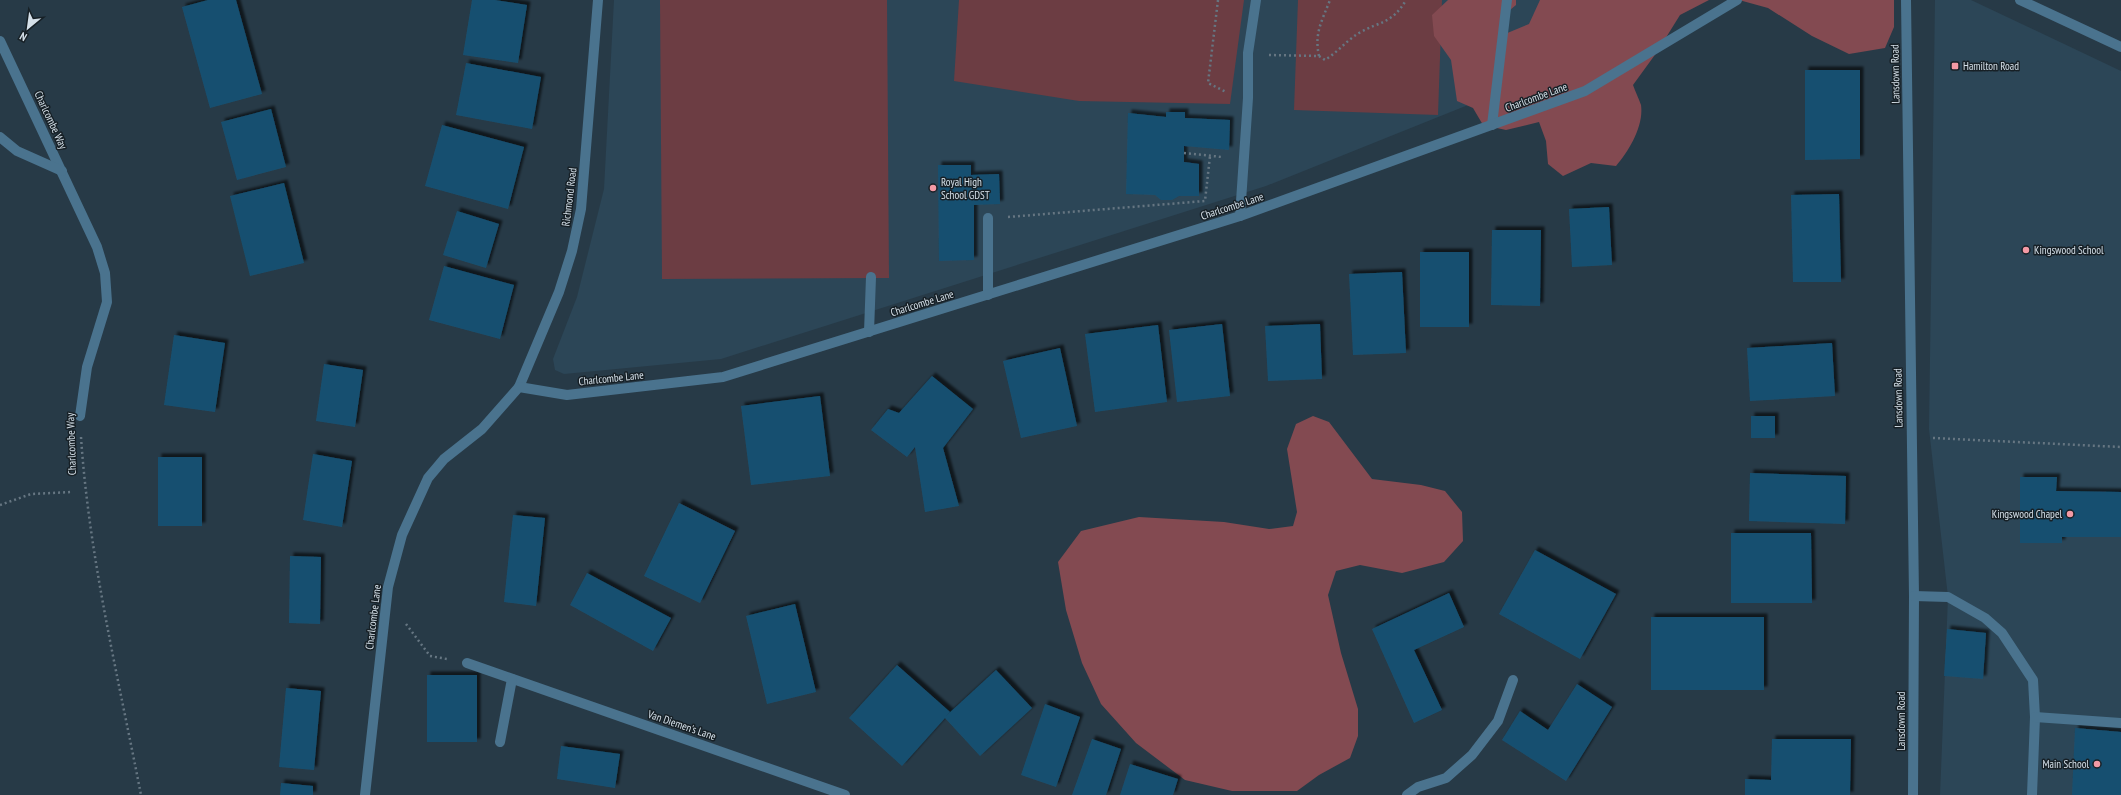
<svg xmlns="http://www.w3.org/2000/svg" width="2121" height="795" viewBox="0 0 2121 795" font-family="'PT Sans Narrow',sans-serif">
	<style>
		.built { fill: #2c4657 }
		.green { fill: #6c3d43 }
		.forest { fill: #834a51 }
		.building { fill: #195070; filter: url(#shadow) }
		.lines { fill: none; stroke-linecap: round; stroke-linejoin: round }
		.path { stroke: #667682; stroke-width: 2.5; stroke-dasharray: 2 3; stroke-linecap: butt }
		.minor { stroke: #4a738e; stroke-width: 10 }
		.poi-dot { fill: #f49aa5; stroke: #172026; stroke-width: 1.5 }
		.labels { text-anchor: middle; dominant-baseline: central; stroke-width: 3; stroke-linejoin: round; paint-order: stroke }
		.poi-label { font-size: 11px; fill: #d5e0e9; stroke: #172026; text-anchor: start }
		.street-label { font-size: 11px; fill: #d5e0e9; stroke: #172026 }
	</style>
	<defs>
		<filter id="shadow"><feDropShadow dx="3.5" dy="-3.5" stdDeviation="1" flood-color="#0009"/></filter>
	</defs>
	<rect width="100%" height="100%" fill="#273a47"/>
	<g class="built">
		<path d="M614,0H1671L1583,59L1266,186L721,359L564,374L555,370L553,359L577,297L604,189Z"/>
		<path d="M1935,0H1971L2121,71V795H1940L1948,597L1929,429Z"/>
	</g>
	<g class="green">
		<path d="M660,0H887L889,278L662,279Z"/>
		<path d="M959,0H1244L1230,104L1079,101L954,81Z"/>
		<path d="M1298,0H1442L1438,115L1294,110Z"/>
	</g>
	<g class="forest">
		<path d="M1448,0H1516V5L1504,15L1505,34L1529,24L1540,0H1709L1680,15L1657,52L1633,85C1635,91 1639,99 1641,105C1644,126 1629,151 1616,166L1591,163L1563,176L1548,164L1546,141L1539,122L1506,130L1483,125L1473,108L1457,101L1451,60L1434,36L1432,15Z"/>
		<path d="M1739,0H1894V27L1885,48L1849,54L1812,36L1768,8Z"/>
		<path d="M1313,416L1329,422L1372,479L1421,485L1445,491L1462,512L1463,541L1444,562L1402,573L1360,565L1336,571L1328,595L1341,653L1358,709V736L1350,758L1319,775L1297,791H1232L1185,780L1136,743L1101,704L1082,663L1066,610L1058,562L1081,531L1139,517L1224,522L1269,529L1293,526L1297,512L1287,449L1296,424Z"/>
	</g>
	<g class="building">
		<path d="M208,0H236L262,94L210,108L182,7Z"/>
		<path d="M472,0H495L527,5L518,63L463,55Z"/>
		<path d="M466,63L541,77L532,129L456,115Z"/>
		<path d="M1805,70H1860V159L1805,160Z"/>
		<path d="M271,109L286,167L237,180L221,122Z"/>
		<path d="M1166,112H1185V118L1230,120L1229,150L1184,146V162L1199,164V196H1179L1172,200H1161L1155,195L1126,194L1128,113L1166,117Z"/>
		<path d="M442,125L524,147L508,209L425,186Z"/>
		<path d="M938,165H971V175L999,174L1000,204L974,205V260L939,261Z"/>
		<path d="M284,183L304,263L250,276L230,196Z"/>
		<path d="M1839,194L1841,282H1793L1791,195Z"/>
		<path d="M1609,207L1612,265L1572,267L1569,209Z"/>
		<path d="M457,211L499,224L486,268L443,255Z"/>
		<path d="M1492,230H1541L1540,306L1491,305Z"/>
		<rect x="1420" y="252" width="49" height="75"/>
		<path d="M444,266L514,285L500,339L429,320Z"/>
		<path d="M1402,272L1406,353L1353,355L1349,274Z"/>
		<path d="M1222,324L1230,396L1177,402L1169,330Z"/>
		<path d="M1320,324L1322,379L1268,381L1265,326Z"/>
		<path d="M1158,325L1167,402L1095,412L1085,334Z"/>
		<path d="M174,335L225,343L215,412L164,405Z"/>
		<path d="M1832,343L1835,396L1750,401L1747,348Z"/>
		<path d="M1060,348L1077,426L1021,438L1003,361Z"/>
		<path d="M324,364L363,370L355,427L316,421Z"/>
		<path d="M932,376L973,409L943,448L959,506L925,512L915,447L907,457L871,430L888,409L899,413Z"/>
		<path d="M820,396L830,476L751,485L741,406Z"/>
		<rect x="1751" y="416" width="24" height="22"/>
		<path d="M313,454L352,461L342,527L303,520Z"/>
		<rect x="158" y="457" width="44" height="69"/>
		<path d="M1750,473L1846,476L1845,524L1749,521Z"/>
		<path d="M2020,477H2057L2056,491L2121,492V537H2062V543H2020Z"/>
		<path d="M679,503L735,531L700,603L644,576Z"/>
		<path d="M513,515L545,518L536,606L504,602Z"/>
		<path d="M1731,533H1811L1812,603H1731Z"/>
		<path d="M1535,550L1616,594L1580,659L1499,614Z"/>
		<path d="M290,556L321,557L320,624L289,623Z"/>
		<path d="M587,573L671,618L653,651L570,605Z"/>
		<path d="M1449,593L1464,627L1414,650L1442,710L1414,723L1372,629Z"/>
		<path d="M795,604L816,692L767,704L746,616Z"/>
		<rect x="1651" y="617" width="113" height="73"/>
		<path d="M1947,629L1986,633L1983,679L1944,676Z"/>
		<path d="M897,665L950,712L946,716L996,670L1032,708L980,756L945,718L902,766L849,718Z"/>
		<rect x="427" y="675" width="50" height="67"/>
		<path d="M1577,684L1612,707L1566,781L1502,740L1520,711L1548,730Z"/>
		<path d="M286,688L321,691L314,770L279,767Z"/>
		<path d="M1045,704L1080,717L1056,787L1021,775Z"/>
		<path d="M2075,728L2121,732V795H2072Z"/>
		<path d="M1092,739L1121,749L1106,795H1072Z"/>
		<path d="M1772,739H1851L1850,795H1745V779L1771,780Z"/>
		<path d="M561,746L620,754L615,788L557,779Z"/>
		<path d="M1130,764L1178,779L1173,795H1120Z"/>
		<path d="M281,783L313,786V795H280Z"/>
	</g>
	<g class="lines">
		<g class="path">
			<path d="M1218,0L1208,83L1226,92"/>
			<path d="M1269,55L1319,56L1325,60C1338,52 1347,40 1359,33C1380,21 1392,24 1406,0"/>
			<path d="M1319,56C1314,33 1322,21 1330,0"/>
			<path d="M1184,153L1222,157"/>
			<path d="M1008,217L1205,201L1210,156"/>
			<path d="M81,437C89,557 118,676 141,795"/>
			<path d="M1933,438L2121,447"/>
			<path d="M0,505L31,494L72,492"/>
			<path d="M406,624L430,656L447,659"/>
		</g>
		<g class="minor">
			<path d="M1906,0L1914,596L1913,795"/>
			<path d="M2020,0L2121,47"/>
			<path d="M0,41L97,247L105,273L107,302L87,367L80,416"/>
			<path d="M1492,125L1507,0"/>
			<path d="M0,137L17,151L62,171"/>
			<path d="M1240,216L1248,98V53L1256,0"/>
			<path d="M988,218V295"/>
			<path d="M869,332L871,277"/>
			<path d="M519,387L559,292L572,251L581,209L598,0"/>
			<path d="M1914,596L1948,597L1985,618L2002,633L2033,680L2035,717L2032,795"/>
			<path d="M467,663L845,795"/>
			<path d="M2035,717L2121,723"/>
			<path d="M500,742L512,679"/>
			<path d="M365,795L388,587L402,535L428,478L444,459L482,429L519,387L567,395L723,377L1240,216L1585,91L1737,0"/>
			<path d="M1407,795L1418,787L1446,778L1472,755L1498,721L1513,680"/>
		</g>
	</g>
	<g class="poi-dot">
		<rect x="1951" y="62" width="8" height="8" rx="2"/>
		<circle cx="933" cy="188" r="4"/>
		<circle cx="2026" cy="250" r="4"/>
		<circle cx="2070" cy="514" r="4"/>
		<circle cx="2097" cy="764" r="4"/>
	</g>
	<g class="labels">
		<g class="poi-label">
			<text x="1963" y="66">Hamilton Road</text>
			<text x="941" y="182">Royal High<tspan x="941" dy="13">School GDST</tspan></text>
			<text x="2034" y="250">Kingswood School</text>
			<text x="2062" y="514" text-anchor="end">Kingswood Chapel</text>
			<text x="2089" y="764" text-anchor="end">Main School</text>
		</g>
		<g class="street-label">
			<text transform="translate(1895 74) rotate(-91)">Lansdown Road</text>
			<text transform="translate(1536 97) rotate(-20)">Charlcombe Lane</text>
			<text transform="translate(51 120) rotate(65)">Charlcombe Way</text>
			<text transform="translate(569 197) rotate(-83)">Richmond Road</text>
			<text transform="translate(1232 206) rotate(-18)">Charlcombe Lane</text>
			<text transform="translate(922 303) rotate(-17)">Charlcombe Lane</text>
			<text transform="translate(611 378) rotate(-6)">Charlcombe Lane</text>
			<text transform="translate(1898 398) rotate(-91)">Lansdown Road</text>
			<text transform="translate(71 444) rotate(-92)">Charlcombe Way</text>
			<text transform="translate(373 617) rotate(-83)">Charlcombe Lane</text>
			<text transform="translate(1901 721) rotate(-90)">Lansdown Road</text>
			<text transform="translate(682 725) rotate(19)">Van Diemen's Lane</text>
		</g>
	</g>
	<g transform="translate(28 28) rotate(209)" stroke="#172026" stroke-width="3" paint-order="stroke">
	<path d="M0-3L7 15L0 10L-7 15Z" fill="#d5e0e9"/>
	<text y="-6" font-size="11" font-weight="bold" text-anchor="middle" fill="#d5e0e9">N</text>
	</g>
</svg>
